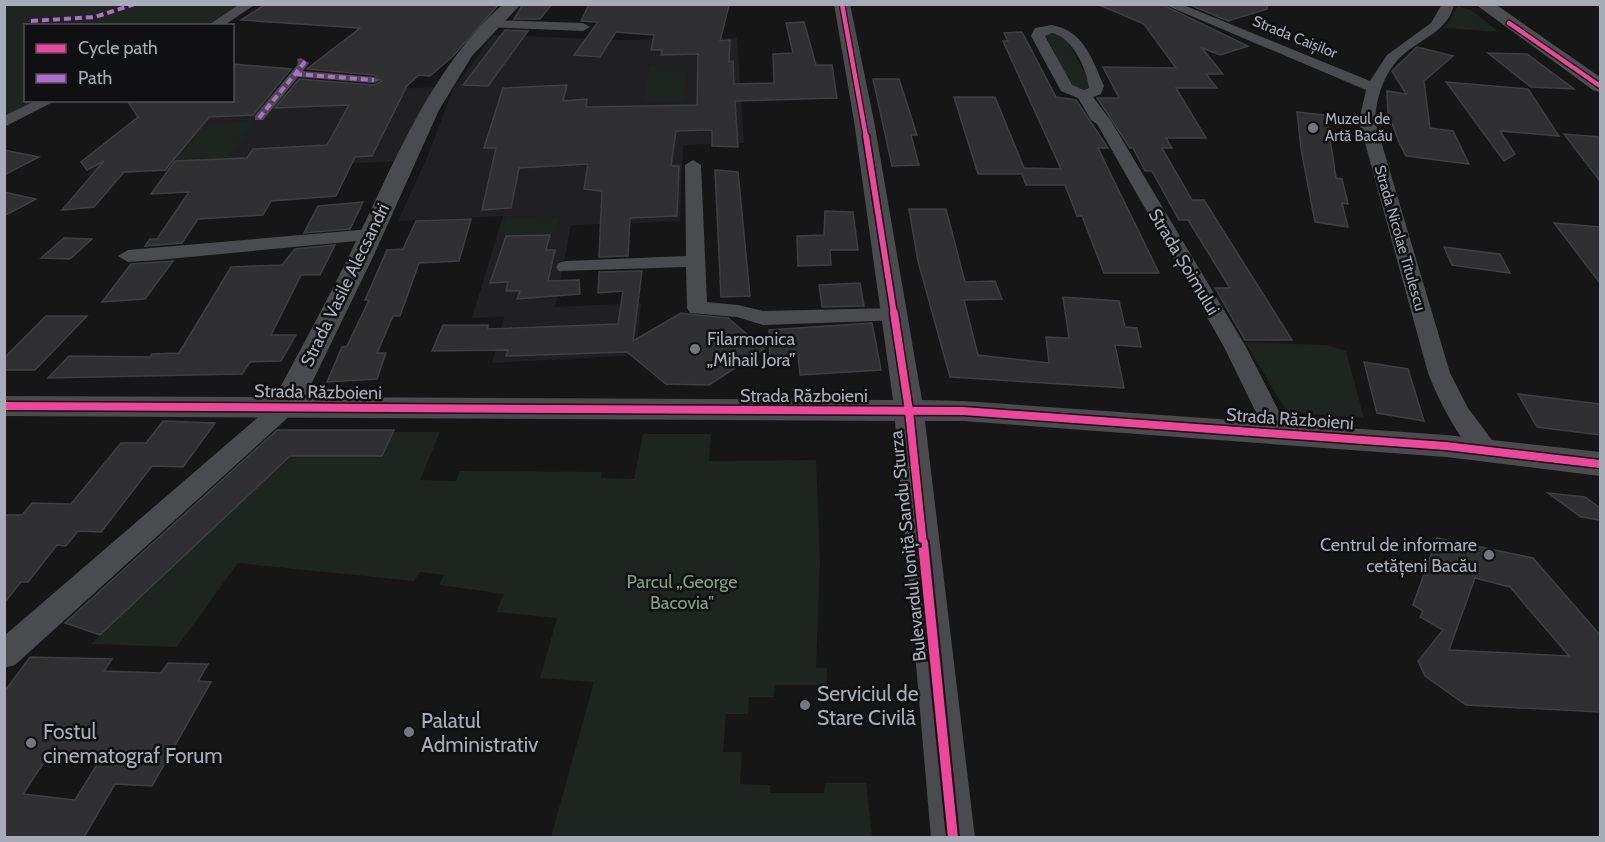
<svg xmlns="http://www.w3.org/2000/svg" width="1605" height="842" viewBox="0 0 1605 842" font-family="Cabin,sans-serif">
	<style>
		.built { fill: #202022 }
		.green { fill: #1e241f }
		.building { fill: #303032; stroke: #3e3f42; stroke-width: 1.5; fill-rule: evenodd }
		.lines { fill: none; stroke-linecap: round; stroke-linejoin: round }
		.pedestrian { fill: #4a4b4e; fill-rule: evenodd }
		.minor { fill: #4a4b4e; fill-rule: evenodd }
		.tertiary { fill: #4a4b4e; fill-rule: evenodd }
		.primary { fill: #4c4e50; fill-rule: evenodd }
		.quiet { stroke: #b06ccc; stroke-width: 4; stroke-dasharray: 7 4; stroke-linecap: butt }
		.cycleway-far3-casing { stroke: #101012; stroke-width: 7 }
		.cycleway-far2-casing { stroke: #101012; stroke-width: 9 }
		.cycleway-far1-casing { stroke: #101012; stroke-width: 11 }
		.cycleway-casing { stroke: #101012; stroke-width: 14 }
		.cycleway-far3 { stroke: #ed469a; stroke-width: 4.5 }
		.cycleway-far2 { stroke: #ed469a; stroke-width: 6 }
		.cycleway-far1 { stroke: #ed469a; stroke-width: 8 }
		.cycleway { stroke: #ed469a; stroke-width: 10 }
		.poi-dot { fill: #74787e; stroke: #101012; stroke-width: 2 }
		.labels { text-anchor: middle; dominant-baseline: central; stroke-width: 5; stroke-linejoin: round; paint-order: stroke }
		.far-street-label { font-size: 15px; fill: #a7adb6; stroke: #101012 }
		.far-poi-label { font-size: 15px; fill: #a7adb6; stroke: #101012; text-anchor: start }
		.street-label { font-size: 18px; fill: #a7adb6; stroke: #101012 }
		.poi-label { font-size: 18px; fill: #a7adb6; stroke: #101012; text-anchor: start }
		.park-label { font-size: 18px; fill: #7fa07f; stroke: #101012 }
		.near-poi-label { font-size: 21px; fill: #a7adb6; stroke: #101012; text-anchor: start }
	</style>
	<rect width="100%" height="100%" fill="#161616"/>
	<g class="built">
		<path d="M493,35L617,40L737,38L744,143L683,145L680,221L571,225L555,307L641,303L636,355L492,363L504,317L472,318L503,216L398,221L428,155L453,89Z"/>
		<path d="M437,87L400,161L87,175L112,150L232,100L233,96Z"/>
	</g>
	<g class="green">
		<path d="M4,5H250L213,25L26,26V100L50,101L5,122Z"/>
		<path d="M1458,6L1471,10L1499,32L1445,28Z"/>
		<path d="M1044,32L1064,35L1092,86L1085,91L1073,89Z"/>
		<path d="M688,65L684,101L643,102L650,66Z"/>
		<path d="M253,122L239,143L225,144H237L226,158L176,160L188,145L160,147L178,125Z"/>
		<path d="M559,217L555,233L500,235L506,219Z"/>
		<path d="M1245,342L1327,345L1346,351L1364,418L1287,412Z"/>
		<path d="M393,432H440L420,480L456,481L460,471L602,472L601,478L634,479L643,434H711L709,461L816,460L820,562L816,668H827V685H775L774,697H749L748,714H726L723,752H742L740,784L770,785V793H824L825,783H866L872,837H551L594,682L540,678L557,618L496,612L504,594L439,585L444,575L420,572L414,581L238,563L177,647L91,644L290,456H382Z"/>
	</g>
	<g class="building">
		<path d="M266,4H499L453,56L430,76L419,75L407,86L372,156L355,157L336,196L271,201L263,215L198,219L182,243L145,246L150,239H157L189,192L151,194L175,161L247,158L253,149L327,145L349,105L275,108L299,79L374,85L382,81L374,75L307,69L360,28L241,20Z"/>
		<path d="M523,4H552L540,19H514Z"/>
		<path d="M589,4L729,5L720,41L730,40L729,62L733,61L734,84L774,83L773,54L793,53L786,23L804,22L816,65H832L837,98L735,101L738,147L712,146V130L676,131L671,166H679L677,216L630,218L628,256L599,257L602,191L584,189L588,164L519,168L511,208L482,210L496,148H484L503,88L567,85L563,101L587,99L586,107L697,105L698,54L661,55L662,50H651L654,35L616,32L600,57L574,55L598,22L581,21Z"/>
		<path d="M1097,4H1161L1248,46L1220,55L1202,48L1223,74H1206L1217,88H1176L1206,138H1166L1172,148H1162L1192,200H1204L1292,340H1245L1215,288H1230L1188,220H1179L1152,171H1145L1133,148H1130L1097,98H1119L1103,67L1176,68L1144,24Z"/>
		<path d="M1188,4H1267V9L1228,21Z"/>
		<path d="M505,30L528,31L488,86L463,85Z"/>
		<path d="M1022,32L1056,97L1076,100L1108,148H1098L1159,273H1104L1082,216H1077L1065,185H1026L1022,174H978L954,97H995L1024,168L1061,169L1003,41H1008L1004,33Z"/>
		<path d="M1417,47L1453,56L1424,81L1430,128L1453,131L1469,164L1406,156L1399,142L1388,113L1387,91L1406,94L1392,71Z"/>
		<path d="M1488,53L1527,54L1574,89L1531,87Z"/>
		<path d="M232,64L291,69L253,115L209,117L165,170L124,172L94,207L62,210L104,161L87,170L81,162L138,117L127,100H232Z"/>
		<path d="M873,79H899L917,135H911L919,165L892,166Z"/>
		<path d="M1446,82L1528,89L1559,136L1500,131L1515,154L1504,161Z"/>
		<path d="M1297,112L1324,115L1325,124L1328,125L1336,178L1342,179L1348,204L1342,203L1348,227L1315,222L1301,149Z"/>
		<path d="M1564,134L1600,137V181Z"/>
		<path d="M4,150L39,157L4,175Z"/>
		<path d="M715,170L738,172L750,296L721,297Z"/>
		<path d="M4,192L36,199L4,216Z"/>
		<path d="M363,202L350,229L304,233L318,206Z"/>
		<path d="M909,209H946L965,282L995,281L1002,299L964,300L978,355L1049,363L1046,337L1069,338L1063,297L1119,301L1125,327L1137,328L1141,347L1115,345L1124,388L950,377L918,261Z"/>
		<path d="M825,211L853,212L858,250H830L831,265L798,266L797,236L824,235Z"/>
		<path d="M471,219L459,261L419,263L400,316H393L377,353H386L377,379L327,382L342,347L347,346L369,300H365L387,250L403,249L416,221Z"/>
		<path d="M1554,223L1600,227V283Z"/>
		<path d="M550,235L546,250H555L548,281L579,280L580,294L517,299L520,291H506L508,282L490,283L506,236Z"/>
		<path d="M64,238L92,239L70,259L41,258Z"/>
		<path d="M335,245L320,275H301L271,335H296L281,361L250,362L242,374L48,378L69,356L150,357L152,354L179,353L231,267L282,265L295,249Z"/>
		<path d="M1444,247L1500,254L1510,273L1452,265Z"/>
		<path d="M173,261L145,299L102,302L131,264Z"/>
		<path d="M642,271L633,341L681,313L688,314L728,318L764,349L709,385L666,384L627,352L506,356L508,350L432,351L443,325H488V329L618,324L623,291L598,293L599,272Z"/>
		<path d="M860,283L864,306L822,307L819,285Z"/>
		<path d="M46,316H87L35,370H4V358Z"/>
		<path d="M872,323L881,370L800,375L798,354L770,356L769,330Z"/>
		<path d="M1364,362L1408,369L1424,421L1377,413Z"/>
		<path d="M1518,394L1600,404V435L1537,427Z"/>
		<path d="M163,421L215,423L183,467L152,466L101,532L78,531L66,546L57,545L28,582H21L4,603V515H22L32,503L71,504L121,443H146Z"/>
		<path d="M277,430H394L382,456H290L100,635L65,623Z"/>
		<path d="M1548,493L1585,497L1600,508V520L1581,517Z"/>
		<path d="M1437,538L1533,558L1600,635V712L1466,705L1425,676L1418,661L1443,630L1420,617L1423,611L1413,605ZM1475,578L1510,587L1569,656L1449,650Z"/>
		<path d="M30,657L112,659L104,671L161,673L168,663L208,664L198,681L211,682L152,786L115,784L84,837H4V692ZM50,753L103,755L75,800L23,794Z"/>
	</g>
	<g class="lines">
		<path class="pedestrian" d="M301,58L309,63L303,71L374,77L380,80L374,83L298,77L263,120H255V116L298,64L297,59Z"/>
		<g class="minor">
			<path d="M240,4H256L223,26H207Z"/>
			<path d="M1163,4H1181L1370,81L1387,55L1431,23L1442,4H1454C1449,30 1423,38 1405,53C1385,69 1376,97 1375,121L1450,373L1468,408L1500,451L1497,457C1491,459 1485,461 1479,457C1460,444 1436,394 1428,373L1359,121L1366,90Z"/>
			<path d="M490,20L583,23L590,27L583,31L485,27V21Z"/>
			<path d="M1052,25C1084,31 1092,59 1104,86L1101,94L1093,97L1111,121L1246,347L1290,433L1287,439L1278,442L1269,439L1224,347L1097,124L1091,120L1078,98L1061,91L1031,36L1035,28ZM1052,33C1073,37 1087,70 1089,88L1084,90L1072,85L1045,36Z"/>
			<path d="M37,100H57L4,127V116Z"/>
			<path d="M693,160L701,165L707,302L738,305L763,311L895,308L902,310L906,315L902,320L763,325L737,317L690,313L687,308L686,267L559,271L556,267L559,263L566,261L686,256L685,165Z"/>
			<path d="M371,229L378,231L380,235L378,239L158,260L128,262L118,256L128,250Z"/>
			<path d="M285,399L293,401L297,407L293,413L15,665L4,668V636L277,401Z"/>
		</g>
		<path class="tertiary" d="M503,4H521L472,56L439,110L373,257L305,397L893,400L854,121L834,4H850L874,121L922,400L963,401L1446,435L1600,452V476L1446,457L963,421H925L975,838H931L895,421L4,416V396L275,397C304,343 333,290 359,235C399,152 433,67 503,4Z"/>
		<path class="primary" d="M1475,4H1495L1600,77V92L1593,90Z"/>
		<g class="quiet">
			<path d="M31,21L95,17L135,4"/>
			<path d="M295,74L374,80"/>
			<path d="M259,118L304,63L301,61"/>
		</g>
		<g class="cycleway-far3-casing">
			<g id="cycleway-far3">
				<path d="M842,4L866,137"/>
				<path d="M1509,23L1600,86"/>
			</g>
		</g>
		<g class="cycleway-far2-casing">
			<path id="cycleway-far2" d="M866,136L894,314"/>
		</g>
		<g class="cycleway-far1-casing">
			<g id="cycleway-far1">
				<path d="M894,313L909,411L923,544"/>
				<path d="M4,406L963,411L1446,446L1600,464"/>
			</g>
		</g>
		<g class="cycleway-casing">
			<path id="cycleway" d="M923,543L953,838"/>
		</g>
		<use href="#cycleway-far3" class="cycleway-far3"/>
		<use href="#cycleway-far2" class="cycleway-far2"/>
		<use href="#cycleway-far1" class="cycleway-far1"/>
		<use href="#cycleway" class="cycleway"/>
	</g>
	<g class="poi-dot">
		<circle cx="1313" cy="128" r="6"/>
		<circle cx="695" cy="349" r="6"/>
		<circle cx="1489" cy="555" r="6"/>
		<circle cx="805" cy="705" r="6"/>
		<circle cx="409" cy="732" r="6"/>
		<circle cx="31" cy="743" r="6"/>
	</g>
	<g class="labels">
		<g class="far-street-label">
			<text transform="translate(1295 37) rotate(22)">Strada Caișilor</text>
			<text transform="translate(1400 238) rotate(74)">Strada Nicolae Titulescu</text>
		</g>
		<g class="far-poi-label">
			<text x="1325" y="119">Muzeul de<tspan x="1325" dy="17">Artă Bacău</tspan></text>
		</g>
		<g class="street-label">
			<text transform="translate(1184 262) rotate(59)">Strada Șoimului</text>
			<text transform="translate(345 285) rotate(-64)">Strada Vasile Alecsandri</text>
			<text transform="translate(318 392) rotate(1)">Strada Războieni</text>
			<text x="804" y="396">Strada Războieni</text>
			<text transform="translate(1290 419) rotate(4)">Strada Războieni</text>
			<text transform="translate(908 546) rotate(-96)">Bulevardul Ioniță Sandu Sturza</text>
		</g>
		<g class="poi-label">
			<text x="707" y="339">Filarmonica<tspan x="707" dy="21">„Mihail Jora”</tspan></text>
			<text x="1477" y="545" text-anchor="end">Centrul de informare<tspan x="1477" dy="21">cetățeni Bacău</tspan></text>
		</g>
		<g class="park-label">
			<text x="682" y="582">Parcul „George<tspan x="682" dy="21">Bacovia"</tspan></text>
		</g>
		<g class="near-poi-label">
			<text x="817" y="693">Serviciul de<tspan x="817" dy="24">Stare Civilă</tspan></text>
			<text x="421" y="720">Palatul<tspan x="421" dy="24">Administrativ</tspan></text>
			<text x="43" y="731">Fostul<tspan x="43" dy="24">cinematograf Forum</tspan></text>
		</g>
	</g>
	<rect width="1605" height="842" fill="none" stroke="#a7adb6" stroke-width="12"/>
	<rect x="24" y="24" width="210" height="78" fill="#101012" stroke="#4c4f54" stroke-width="1.5"/>
	<rect x="36" y="44" width="30" height="9" fill="#ed469a" stroke="#4c4f54" stroke-width="1.5"/>
	<text x="78" y="54" font-size="18" fill="#a7adb6">Cycle path</text>
	<rect x="36" y="74" width="30" height="9" fill="#b06ccc" stroke="#4c4f54" stroke-width="1.5"/>
	<text x="78" y="84" font-size="18" fill="#a7adb6">Path</text>
</svg>
